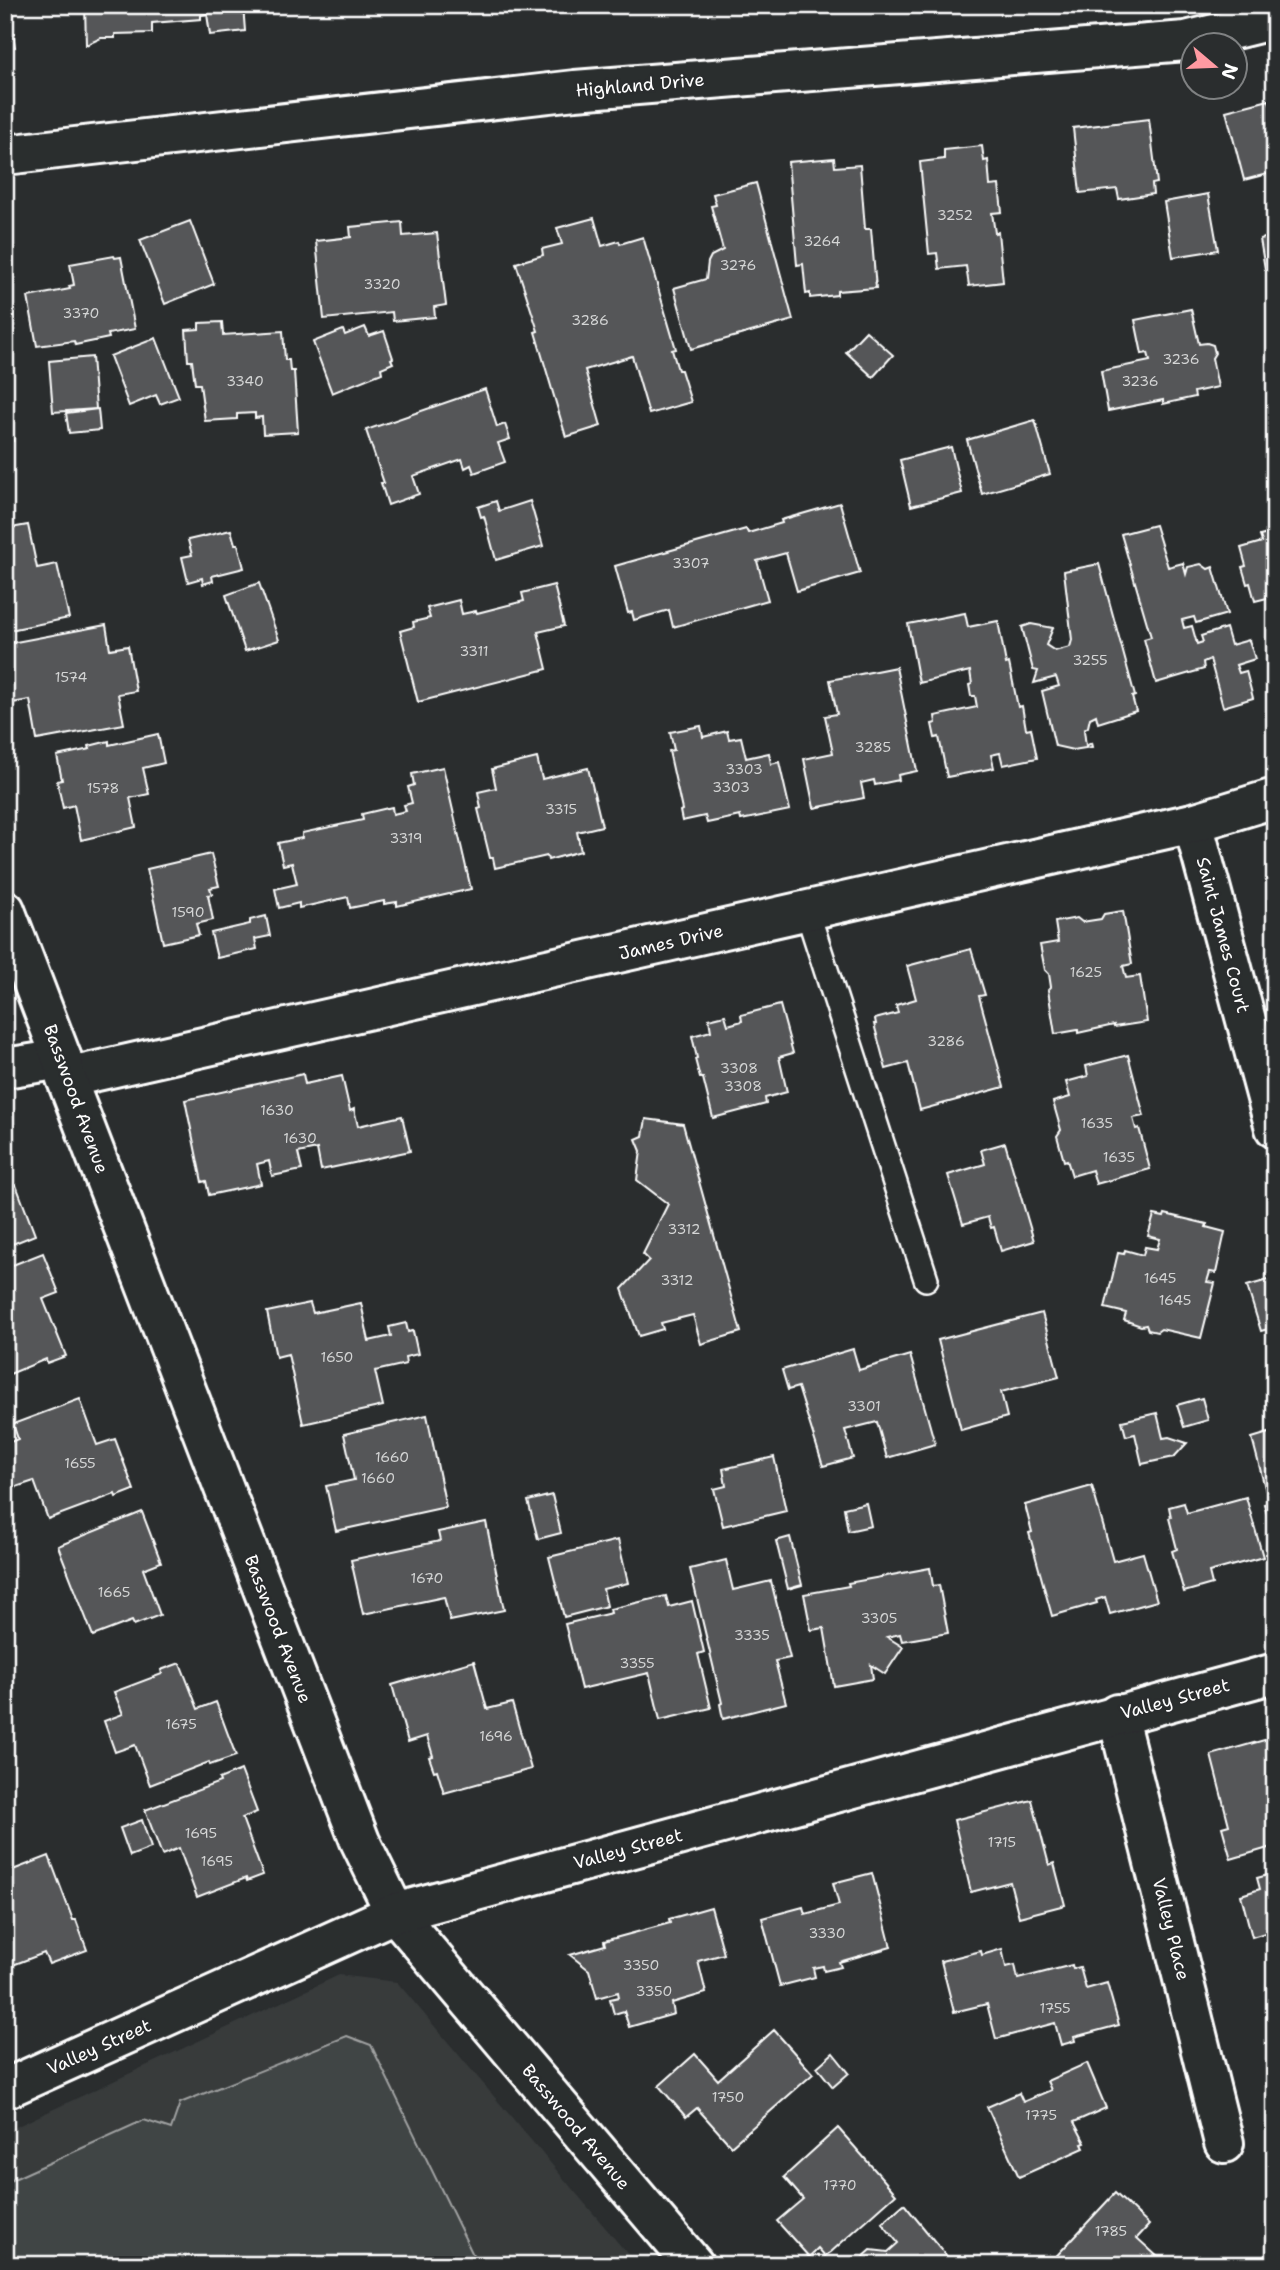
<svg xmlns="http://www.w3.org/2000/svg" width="1280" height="2270" viewBox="0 0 1280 2270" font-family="'Shantell Sans',sans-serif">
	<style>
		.built { fill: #373a3b }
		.green { fill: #414445; stroke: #a0a2a2; stroke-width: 2 }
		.building { fill: #555758; stroke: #fff; stroke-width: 2 }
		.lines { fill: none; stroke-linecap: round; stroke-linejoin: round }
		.lane-casing { stroke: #fff; stroke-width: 28 }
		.street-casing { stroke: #fff; stroke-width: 44 }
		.secondary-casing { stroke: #fff; stroke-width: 44 }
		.lane { stroke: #2a2d2e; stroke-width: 23 }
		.street { stroke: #2a2d2e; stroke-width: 38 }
		.secondary { stroke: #2a2d2e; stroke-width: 38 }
		.labels { text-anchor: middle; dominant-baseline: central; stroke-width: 5; stroke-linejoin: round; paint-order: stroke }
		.number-label { font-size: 14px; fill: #d4d5d5 }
		.street-label { font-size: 18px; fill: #fff; stroke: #2a2d2e }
	</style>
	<rect width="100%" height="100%" fill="#2a2d2e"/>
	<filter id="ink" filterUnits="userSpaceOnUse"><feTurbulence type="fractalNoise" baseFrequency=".0143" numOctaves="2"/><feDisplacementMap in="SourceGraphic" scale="14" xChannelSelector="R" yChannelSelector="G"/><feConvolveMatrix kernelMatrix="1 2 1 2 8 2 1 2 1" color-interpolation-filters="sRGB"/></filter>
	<g filter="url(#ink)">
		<path class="built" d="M339,1975L397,1982L637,2265H5V2132Z"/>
		<path class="green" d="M347,2036L371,2045L478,2265H5V2183L144,2120L171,2129L180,2103Z"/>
		<g class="building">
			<path d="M5,5H13V9H10L15,47L5,48Z"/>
			<path d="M85,5H199V8L206,5H243L245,31L210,35L207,14L201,15V19L152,23V33L115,34V38H101L86,45Z"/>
			<path d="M1269,100L1271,106L1275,105V172L1244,180L1226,111Z"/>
			<path d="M1149,119L1157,183L1152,184L1153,194L1119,199L1117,189L1080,193L1073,128Z"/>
			<path d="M982,146L984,161L988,160L990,186L999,185L1002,212L992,213L995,233L998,232L1003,282L969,286L966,266L939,269L937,253L929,254L920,162L944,159V150Z"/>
			<path d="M834,158L835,167L860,165L865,229H871L876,288L837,291V295L810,298V293L806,294L803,264L797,265L788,162Z"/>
			<path d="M756,183L793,320L691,349L674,288L706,279L708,262L711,256L723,250L711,206L716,205L713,194Z"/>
			<path d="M1208,194L1218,250L1173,257L1164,202Z"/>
			<path d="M594,218L602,246L619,241L620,244L643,237L676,349L672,350L678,370H681L691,402L649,414L632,356L585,370L601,426L566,437L535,332L538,331L516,263L543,255L542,249L562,244L557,228Z"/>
			<path d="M190,221L214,284L165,304L140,240Z"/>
			<path d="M402,222L403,236L437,233L446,305L434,307L435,317L393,321L392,312L324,319L316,241L351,237L350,227Z"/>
			<path d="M1275,236V268L1265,269L1260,239Z"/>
			<path d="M114,256L115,258L121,257L135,329L108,334L109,338L75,345L74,341L37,346L28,297L70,289L69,286L74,285L70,264Z"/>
			<path d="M1191,309L1199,344L1207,343L1213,345L1215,353L1212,358L1218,387L1194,392L1195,397L1163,404V400L1108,411L1101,371L1150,361L1148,353L1142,354L1135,320Z"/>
			<path d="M222,322L223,335L283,331L285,360H289L290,371H294L298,432L263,434L262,417L255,418V413L237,414V419L205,421L200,384H195L192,361H188L186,330L199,329V323Z"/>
			<path d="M365,327L369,336L384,331L393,358L391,359L393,363L381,368L382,373L332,393L313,342L343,330L345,335Z"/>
			<path d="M866,331L893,355L873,377L846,352Z"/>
			<path d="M156,338L179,397L160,404L156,395L129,406L110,356Z"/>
			<path d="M92,357L96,409L53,412L49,361Z"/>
			<path d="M485,389L497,427L505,424L510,439L498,443L505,462L474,473L471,465L465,468L462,459L413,476L419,494L388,505L381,483H384L366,430Z"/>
			<path d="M98,409L100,430L69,433L66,413Z"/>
			<path d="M5,415H7L13,441L5,443Z"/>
			<path d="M1035,420L1050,474L982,494L967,440Z"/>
			<path d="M951,447L962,493L911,506L900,460Z"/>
			<path d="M496,501L499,511L530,501L543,546L496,560L484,516L481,517L478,507Z"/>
			<path d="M840,503L860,573L797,591L786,553L757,561L768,600L673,627L669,610L634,620L632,612L628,613L615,566L746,529L748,533L782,523L781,520Z"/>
			<path d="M28,525L37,568L57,564L69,618L5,631V529Z"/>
			<path d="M1155,525L1168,567L1183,563L1186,574L1188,567L1201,564L1208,569L1213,567L1227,614L1196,623L1194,617L1182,620L1184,628L1192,626L1197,644L1203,642L1201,636L1226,628L1231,645L1249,640L1255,659L1236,665L1239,673L1246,671L1253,698L1223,707L1210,659L1203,662L1204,669L1156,683L1144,639L1151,637L1121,534Z"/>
			<path d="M231,530L235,544H238L244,568L212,576L213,581L203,584L202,578L188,582L182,557L192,555L188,540Z"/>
			<path d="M1275,532V596L1255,601L1250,583L1247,584L1242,567L1246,566L1241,548L1262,542L1260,536Z"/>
			<path d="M1099,564L1135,696L1132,697L1136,711L1098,723L1096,715L1090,718L1088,727L1084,730L1086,746L1091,743L1092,747L1073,750L1055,746L1042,691L1059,686L1056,677L1034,683L1038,671L1033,670L1022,627L1031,624L1053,628L1046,645L1055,651L1070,647L1072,640L1064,571Z"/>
			<path d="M259,583L279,640L245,651L226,595Z"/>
			<path d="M554,585L564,626L538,632L547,669L418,702L400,631L414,627L413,622L430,618L427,608L459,600L462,614L476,611L477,613L524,601L522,593Z"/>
			<path d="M965,613L968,627L998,621L1006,664L1009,663L1018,707L1022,706L1026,729L1031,728L1037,758L1003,765L1000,753L991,755L994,768L947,777L939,737L935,738L932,724L936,723L935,716L977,707L975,696H971L969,685L972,684L970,671L919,683L908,624Z"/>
			<path d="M106,625L110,649L128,646L136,691L118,694L124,724L37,740L30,700L12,703L5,663V644Z"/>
			<path d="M896,667L917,771L898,775L899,780L875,785L874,780L861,783L864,798L814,808L804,759L833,753L825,716L837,714L830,680Z"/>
			<path d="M701,726L703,737L727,731L729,739L741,737L746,758L769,753L771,764L779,762L790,810L741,820L740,816L707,823L705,816L682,821L680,811L682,810L669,751L674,750L670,732Z"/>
			<path d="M158,734L164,763L143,768L149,794L130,798L136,827L81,840L74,805L63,808L57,781L62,780L57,756L90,749L89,746L109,741V745Z"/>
			<path d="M537,758L542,779L588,768L602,826L577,832L581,851L548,860L547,856L495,868L493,858H490L478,809L481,808L478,792L496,788L492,769Z"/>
			<path d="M443,767L471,889L397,906V902L384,904V901L350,908L348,897L299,908V903L279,908L275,889L297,884L292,863L283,865L278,843L302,838V833L363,820L362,814L392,807L393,814L406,811L404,805L412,803L408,787L414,785L412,774Z"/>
			<path d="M211,854L219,886L210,888L212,894L208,895L213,920L196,924L199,935L163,943L147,869Z"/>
			<path d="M1123,911L1132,964L1123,966L1126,978L1140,976L1147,1022L1114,1027V1025L1078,1033V1030L1055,1034L1048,990L1051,987L1049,974L1045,970L1040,945L1058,942L1055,922L1077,918L1082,922L1101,919L1104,914Z"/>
			<path d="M266,916L270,936L255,939L257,949L217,958L211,933L250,924V920Z"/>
			<path d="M971,949L985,995L979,996L1004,1087L920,1110L908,1063L886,1069L874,1024H876L875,1019L898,1013L896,1005L916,999L907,966Z"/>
			<path d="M780,1005L793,1053L779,1057L787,1092L765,1098L766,1104L713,1118L703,1078H700L695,1059L697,1058L692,1036L711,1031L709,1019L725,1015L728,1025L742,1021L741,1015Z"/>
			<path d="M1128,1055L1144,1116L1133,1118L1136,1129L1139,1128L1150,1169L1096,1184L1092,1170L1072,1176L1067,1160L1064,1161L1057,1136L1061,1130L1053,1102L1070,1097L1066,1082L1088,1076L1086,1066Z"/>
			<path d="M303,1074L305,1084L342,1076L350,1111L354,1109L358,1126L402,1116L410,1151L321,1170L317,1149L298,1153L302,1170L272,1176L269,1161L257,1164L261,1184L209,1195L206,1181L202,1182L185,1100Z"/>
			<path d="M646,1119L683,1124L741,1332L701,1344L693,1315L661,1323L663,1329L639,1336L622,1289L649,1260L643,1254L668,1204L637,1180L641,1151L636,1139L643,1136Z"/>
			<path d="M1005,1143L1034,1241L1001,1251L994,1227L991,1228L988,1217L963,1224L948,1175L985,1164L981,1150Z"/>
			<path d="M16,1185L35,1235L5,1247V1189Z"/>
			<path d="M1165,1214L1207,1224L1206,1227L1225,1232L1216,1273L1210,1272L1207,1282L1215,1283L1201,1338L1161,1329L1157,1332L1148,1330L1146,1325L1141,1326L1124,1320L1126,1313L1105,1308L1118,1253L1124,1254L1125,1250L1143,1255L1145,1247L1157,1249L1160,1239L1148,1236L1154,1215L1164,1217Z"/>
			<path d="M43,1253L59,1293L43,1299L66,1356L47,1363L46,1359L5,1376V1268Z"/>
			<path d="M1275,1278V1327L1261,1331L1247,1286Z"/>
			<path d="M310,1303L313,1313L361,1303L369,1341L391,1336L389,1327L406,1323L408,1332L413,1331L418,1354L405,1357L406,1364L375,1371L383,1406L303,1424L288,1354L276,1357L267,1312Z"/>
			<path d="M1042,1313L1059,1377L1001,1392L1007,1417L961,1430L938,1340Z"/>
			<path d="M853,1349L859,1370L910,1355L935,1444L887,1458L877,1422L845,1430L853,1458L823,1466L798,1387L788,1390L782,1370Z"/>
			<path d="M1202,1398L1208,1420L1184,1427L1177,1405Z"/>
			<path d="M80,1399L97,1445L115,1439L134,1490L116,1497L115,1494L48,1519L34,1481L13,1488L5,1467V1462L8,1461L5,1454L8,1453L5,1444L18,1439L13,1424Z"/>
			<path d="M1157,1413L1163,1438L1169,1437L1187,1443L1174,1457L1142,1464L1135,1434L1126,1436L1122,1421Z"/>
			<path d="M427,1415L446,1507L336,1531L326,1486L354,1480L344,1434Z"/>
			<path d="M1275,1431V1541L1264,1504L1269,1503L1252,1438Z"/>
			<path d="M774,1457L786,1511L723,1526L714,1489L726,1486L723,1469Z"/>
			<path d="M1092,1486L1113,1561L1143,1553L1157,1601L1110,1614L1105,1597L1096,1600L1097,1603L1052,1616L1029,1533L1032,1532L1025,1505Z"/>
			<path d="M552,1495L561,1533L538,1539L528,1501Z"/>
			<path d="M1246,1497L1263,1557L1209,1572L1212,1584L1184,1592L1172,1551L1177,1549L1169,1518L1171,1517L1169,1507L1184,1503L1187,1513Z"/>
			<path d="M866,1503L871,1526L848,1531L844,1508Z"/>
			<path d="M142,1512L161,1562L143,1569L160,1615L134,1625L132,1621L93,1636L58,1546Z"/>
			<path d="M486,1522L504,1610L450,1621L444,1597L363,1614L351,1560L440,1541L438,1532Z"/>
			<path d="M790,1537L802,1585L788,1589L776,1541Z"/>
			<path d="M618,1540L628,1583L603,1589L607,1606L564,1617L549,1557Z"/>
			<path d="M726,1560L733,1590L771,1581L790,1658L775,1661L786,1703L723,1719L720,1704L722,1703L690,1569Z"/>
			<path d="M930,1568L933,1586L939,1585L948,1633L902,1641L900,1634L887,1637L903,1647L885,1674L871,1665L873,1679L834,1686L824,1628L811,1630L804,1594L849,1586L848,1583Z"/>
			<path d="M666,1596L669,1607L692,1601L704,1652L698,1654L711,1708L660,1720L649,1673L581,1689L565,1624L611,1613L610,1609Z"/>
			<path d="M474,1661L487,1709L512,1703L531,1769L444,1793L437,1770L434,1771L429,1757L433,1756L427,1736L408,1742L392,1685Z"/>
			<path d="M180,1663L198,1709L216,1702L236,1756L210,1765L209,1762L150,1785L135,1745L115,1752L104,1721L123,1714L114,1692L162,1674L161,1670Z"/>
			<path d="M1275,1737V1819L1270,1821L1275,1846L1231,1859L1222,1827L1229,1825L1211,1755Z"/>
			<path d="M241,1770L257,1812L242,1818L263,1875L247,1881L246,1878L197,1897L179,1848L162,1855L145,1810L220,1782L219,1779Z"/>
			<path d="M1032,1800L1049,1865L1054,1863L1065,1905L1019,1917L1010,1882L971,1892L954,1820Z"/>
			<path d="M142,1820L151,1848L130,1856L120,1828Z"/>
			<path d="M49,1856L73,1920H76L87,1950L49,1964L44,1953L5,1968V1873Z"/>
			<path d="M872,1873L891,1947L839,1962L841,1967L824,1971L823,1966L813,1968L815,1977L780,1986L762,1918L803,1907L805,1914L839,1905L833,1883Z"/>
			<path d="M1275,1873V1966L1265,1933L1252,1937L1241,1895L1260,1889L1257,1878Z"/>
			<path d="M711,1907L724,1954L698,1961L706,1993L672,2003L674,2014L629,2027L624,2011L614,2014L610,1999L619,1997L618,1992L597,1998L589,1970L570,1955L605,1945L604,1941L670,1923L669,1919Z"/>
			<path d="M1002,1949L1006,1967L1015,1965L1018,1979L1072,1965L1073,1969L1080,1967L1086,1989L1107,1983L1119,2025L1074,2037L1075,2041L1061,2045L1055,2023L996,2039L987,2004L954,2012L941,1961L981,1951L982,1955Z"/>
			<path d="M774,2030L813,2074L731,2146L697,2108L686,2117L659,2086L695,2054L718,2080Z"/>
			<path d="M833,2053L849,2073L833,2087L817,2067Z"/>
			<path d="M1087,2063L1106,2108L1074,2122L1085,2143L1082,2144L1084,2148L1019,2177L987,2107L1019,2093L1023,2102L1051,2090L1047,2081Z"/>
			<path d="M838,2128L896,2194L831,2252L825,2256L818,2248L809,2257L777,2221L803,2199L784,2177Z"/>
			<path d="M1115,2193L1149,2225L1137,2238L1159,2258L1153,2265H1048Z"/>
			<path d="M904,2204L954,2265H854L871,2250L888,2252L898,2243L882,2223Z"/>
		</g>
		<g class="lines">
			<g class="lane-casing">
				<path id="lane" d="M807,911L926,1279"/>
			</g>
			<g class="street-casing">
				<g id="street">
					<path d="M1193,823L1275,1128"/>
					<path d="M5,1068L62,1059"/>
					<path d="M66,1078L1193,823L1275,798"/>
					<path d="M1117,1714L1224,2143"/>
				</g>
			</g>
			<g class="secondary-casing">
				<g id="secondary">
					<path d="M5,155L575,90L1186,41L1275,19"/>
					<path d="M5,910L62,1059L66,1078L360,1841L395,1913L694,2265"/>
					<path d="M5,2089L395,1913L1275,1673"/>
				</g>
			</g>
			<use href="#lane" class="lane"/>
			<use href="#street" class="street"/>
			<use href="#secondary" class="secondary"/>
		</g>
	</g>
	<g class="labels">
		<g class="number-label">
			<text x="955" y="215">3252</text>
			<text x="822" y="241">3264</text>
			<text x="738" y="265">3276</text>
			<text x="382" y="284">3320</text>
			<text x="81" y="313">3370</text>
			<text x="590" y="320">3286</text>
			<text x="1181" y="359">3236</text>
			<text x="245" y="381">3340</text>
			<text x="1140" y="381">3236</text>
			<text x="691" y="563">3307</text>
			<text x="474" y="651">3311</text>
			<text x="1090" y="660">3255</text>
			<text x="71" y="677">1574</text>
			<text x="873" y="747">3285</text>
			<text x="744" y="769">3303</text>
			<text x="731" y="787">3303</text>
			<text x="103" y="788">1578</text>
			<text x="561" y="809">3315</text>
			<text x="406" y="838">3319</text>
			<text x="188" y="912">1590</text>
			<text x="1086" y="972">1625</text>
			<text x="946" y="1041">3286</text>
			<text x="739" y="1068">3308</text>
			<text x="743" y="1086">3308</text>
			<text x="277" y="1110">1630</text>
			<text x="1097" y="1123">1635</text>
			<text x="300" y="1138">1630</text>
			<text x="1119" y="1157">1635</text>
			<text x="684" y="1229">3312</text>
			<text x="1160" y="1278">1645</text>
			<text x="677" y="1280">3312</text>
			<text x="1175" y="1300">1645</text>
			<text x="337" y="1357">1650</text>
			<text x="864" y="1406">3301</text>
			<text x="392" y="1457">1660</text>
			<text x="80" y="1463">1655</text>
			<text x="378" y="1478">1660</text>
			<text x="427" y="1578">1670</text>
			<text x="114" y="1592">1665</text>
			<text x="879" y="1618">3305</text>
			<text x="752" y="1635">3335</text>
			<text x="637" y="1663">3355</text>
			<text x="181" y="1724">1675</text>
			<text x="496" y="1736">1696</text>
			<text x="201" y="1833">1695</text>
			<text x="1002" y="1842">1715</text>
			<text x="217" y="1861">1695</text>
			<text x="827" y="1933">3330</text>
			<text x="641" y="1965">3350</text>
			<text x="654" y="1991">3350</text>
			<text x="1055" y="2008">1755</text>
			<text x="728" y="2097">1750</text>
			<text x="1041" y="2115">1775</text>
			<text x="840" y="2185">1770</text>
			<text x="1111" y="2231">1785</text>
		</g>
		<g class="street-label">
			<text transform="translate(640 85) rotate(-5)">Highland Drive</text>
			<text transform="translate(1223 935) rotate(75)">Saint James Court</text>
			<text transform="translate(671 942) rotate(-13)">James Drive</text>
			<text transform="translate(76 1099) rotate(70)">Basswood Avenue</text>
			<text transform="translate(278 1629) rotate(69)">Basswood Avenue</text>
			<text transform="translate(1175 1699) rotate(-15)">Valley Street</text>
			<text transform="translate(628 1849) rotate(-15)">Valley Street</text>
			<text transform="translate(1171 1929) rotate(76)">Valley Place</text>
			<text transform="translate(99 2047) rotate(-24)">Valley Street</text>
			<text transform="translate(576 2127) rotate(50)">Basswood Avenue</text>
		</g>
	</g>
	<rect width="1280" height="2270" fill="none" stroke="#2a2d2e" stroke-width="28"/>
	<rect x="14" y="14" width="1252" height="2242" fill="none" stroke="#fff" stroke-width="2.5" filter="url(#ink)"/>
	<g transform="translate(1214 66) rotate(109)"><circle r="33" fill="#2a2d2e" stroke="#7f8182" stroke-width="2"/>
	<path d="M0-5L12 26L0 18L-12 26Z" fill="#ff9aa2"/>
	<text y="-10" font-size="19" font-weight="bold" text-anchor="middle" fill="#ffffff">N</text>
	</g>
</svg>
